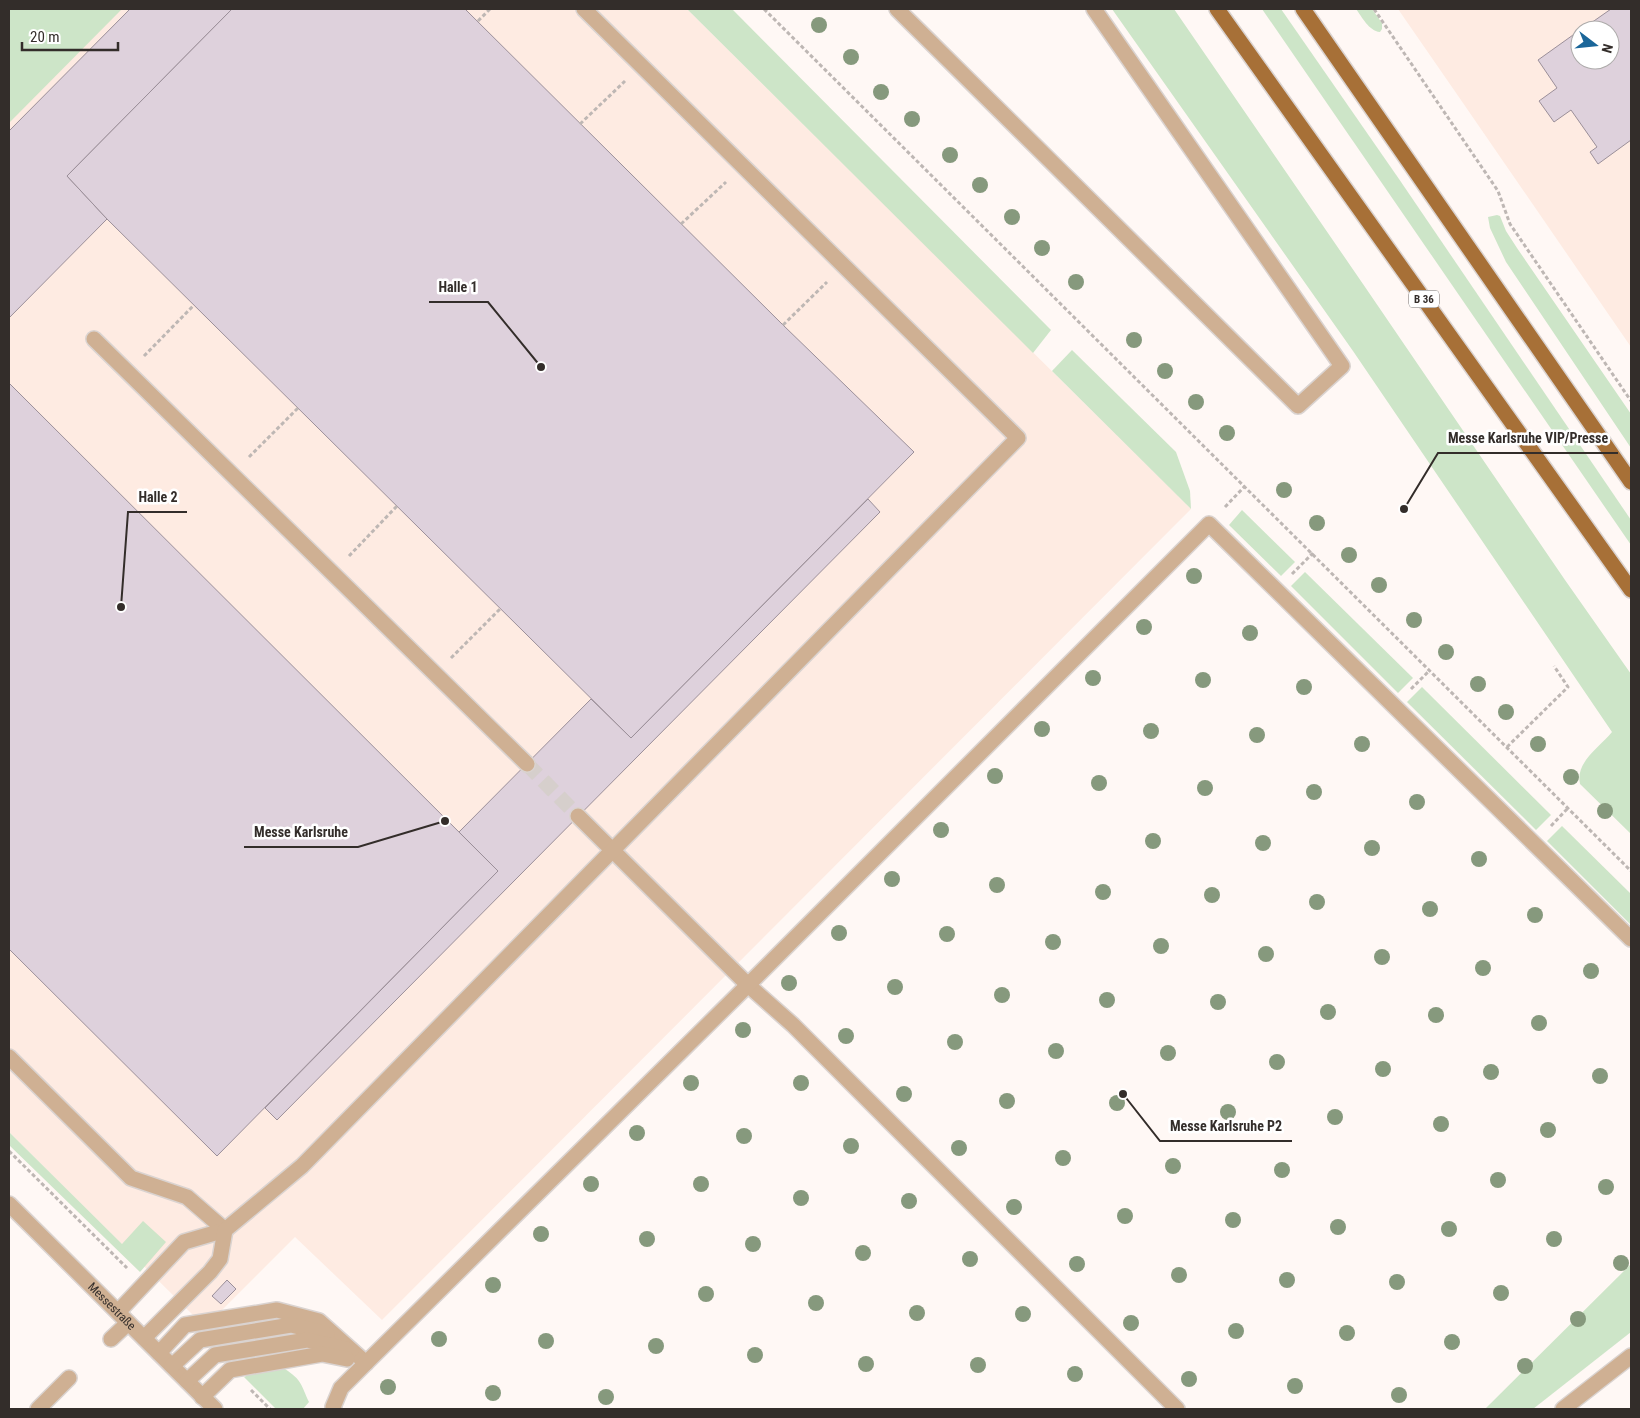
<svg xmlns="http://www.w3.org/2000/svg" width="1640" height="1418" viewBox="0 0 1640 1418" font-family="'Roboto Condensed',sans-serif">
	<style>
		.commercial { fill: #feebe2; fill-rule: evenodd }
		.green { fill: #cde5c8 }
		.building { fill: #ded1dc; stroke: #9b8f99 }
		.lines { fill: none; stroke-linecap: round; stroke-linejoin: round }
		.minor-tunnel { stroke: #d6cfcc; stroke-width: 15; stroke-dasharray: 15 8; stroke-linecap: butt }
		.minor-casing { stroke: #dad3d0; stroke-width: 18 }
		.major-casing { stroke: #dad3d0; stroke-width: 18 }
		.path { stroke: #beb7b4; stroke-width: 3; stroke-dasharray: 4 2.5; stroke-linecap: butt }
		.minor { stroke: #cfb093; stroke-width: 15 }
		.major { stroke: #a77037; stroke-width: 15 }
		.tree { fill: #86997d }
		.labels { text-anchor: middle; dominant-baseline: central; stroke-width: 5; stroke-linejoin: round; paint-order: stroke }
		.shield { fill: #fff; stroke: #706c6a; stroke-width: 1 }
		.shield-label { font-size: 11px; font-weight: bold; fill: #332d2a }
		.street-label { font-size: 12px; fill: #332d2a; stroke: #fff }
		.leader { fill: none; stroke: #332d2a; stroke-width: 2 }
		.callout-dot { fill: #332d2a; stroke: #fff; stroke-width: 2 }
		.callout-label { font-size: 14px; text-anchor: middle; font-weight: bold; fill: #332d2a; stroke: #fff; stroke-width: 5; stroke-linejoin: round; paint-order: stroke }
	</style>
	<rect width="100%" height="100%" fill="#fff8f5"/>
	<g class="commercial">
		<path d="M9,9H687L1191,509L382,1320L295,1237L218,1314L197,1319L9,1132Z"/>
		<path d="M1398,9H1631V347L1463,103ZM1580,30H1610V60H1580Z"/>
	</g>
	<g class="green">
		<path d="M9,9H122L9,123Z"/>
		<path d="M687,9H732L1051,330L1033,353Z"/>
		<path d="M1112,9H1174L1363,284L1565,580L1631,674V834L1580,784C1575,762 1600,747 1612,732L1353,351Z"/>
		<path d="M1262,9H1281L1399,179L1631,520V545Z"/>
		<path d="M1356,9H1372L1382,23V29L1380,32C1369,31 1362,17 1356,9Z"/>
		<path d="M1497,215L1500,216L1506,231L1517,248L1631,414V448L1506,262L1490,228L1488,217Z"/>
		<path d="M1072,350L1176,452L1190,491L1191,509L1052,371Z"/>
		<path d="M1242,510L1295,562L1281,576L1229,525Z"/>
		<path d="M1305,572L1413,678L1398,693L1291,586Z"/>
		<path d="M1422,687L1551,815L1536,830L1407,702Z"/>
		<path d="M1562,826L1631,894V925L1547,841Z"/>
		<path d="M9,1132L122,1244L143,1221L166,1242L140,1272L9,1145Z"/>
		<path d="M1631,1264V1332L1533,1409H1485Z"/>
		<path d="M285,1369C302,1380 301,1385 309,1402L303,1409H276L244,1377L257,1371Z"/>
	</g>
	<g class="building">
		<path d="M130,9H232L67,176L107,219L9,318V131Z"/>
		<path d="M232,9H465L783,325L914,452L631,738L107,219L67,176Z"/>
		<path d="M1611,9H1631V140L1598,164L1590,152L1597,147L1571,110L1554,122L1539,101L1557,88L1538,60L1580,30V60H1610V30H1581Z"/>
		<path d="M9,383L498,871L217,1156L9,949Z"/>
		<path d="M868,499L880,512L277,1120L265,1108L498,871L459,832L591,699L631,738Z"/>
		<path d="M227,1280L236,1289L221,1304L212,1296Z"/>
	</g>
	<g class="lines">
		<path class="minor-tunnel" d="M527,764L578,816"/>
		<g class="minor-casing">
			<g id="minor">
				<path d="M897,9L1298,406L1342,366L1094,9"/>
				<path d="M94,339L527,764"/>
				<path d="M578,816L748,985L793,1025L1177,1409"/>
				<path d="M9,1057L131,1178L187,1197L225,1230"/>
				<path id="s1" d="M9,1204L215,1409"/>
				<path d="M118,1312L184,1242L225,1230L302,1166L1018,438L584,9"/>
				<path d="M144,1338L210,1272L220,1259L225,1230"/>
				<path d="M111,1339L128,1323"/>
				<path d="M159,1353L185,1325L277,1310L319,1321L366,1363"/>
				<path d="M172,1366L200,1340L291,1325L327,1334"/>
				<path d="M187,1381L215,1355L307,1340L351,1350"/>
				<path d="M202,1397L230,1370L322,1354L347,1359"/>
				<path d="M38,1409L69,1378"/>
				<path d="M334,1409L333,1407L341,1388L366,1363L748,985L1209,524L1631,939"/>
				<path d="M1563,1409L1631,1356"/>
			</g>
		</g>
		<g class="major-casing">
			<g id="major">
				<path d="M1217,9L1631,590"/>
				<path d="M1303,9L1631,482"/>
			</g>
		</g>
		<g class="path">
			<path d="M764,9L1631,871"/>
			<path d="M1374,9L1498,191L1510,224L1631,401"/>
			<path d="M478,21L490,9"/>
			<path d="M580,124L625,81"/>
			<path d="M681,224L726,182"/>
			<path d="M783,325L827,282"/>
			<path d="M144,356L194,305"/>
			<path d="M249,457L298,408"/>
			<path d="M1225,507L1245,486"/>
			<path d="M349,556L397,506"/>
			<path d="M1292,574L1313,553"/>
			<path d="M451,658L500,609"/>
			<path d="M1411,689L1430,670"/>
			<path d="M1507,747L1568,687L1554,666"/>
			<path d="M1551,826L1568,808"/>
			<path d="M9,1151L127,1268"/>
			<path d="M251,1390L270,1409"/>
		</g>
		<use href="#minor" class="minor"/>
		<use href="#major" class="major"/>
	</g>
	<g class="tree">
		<circle cx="819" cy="25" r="8"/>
		<circle cx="851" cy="57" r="8"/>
		<circle cx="881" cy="92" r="8"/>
		<circle cx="912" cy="119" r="8"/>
		<circle cx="950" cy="155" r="8"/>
		<circle cx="980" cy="185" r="8"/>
		<circle cx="1012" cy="217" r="8"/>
		<circle cx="1042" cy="248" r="8"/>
		<circle cx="1076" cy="282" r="8"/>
		<circle cx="1134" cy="340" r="8"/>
		<circle cx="1165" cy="371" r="8"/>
		<circle cx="1196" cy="402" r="8"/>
		<circle cx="1227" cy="433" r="8"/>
		<circle cx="1284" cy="490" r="8"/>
		<circle cx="1317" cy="523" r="8"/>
		<circle cx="1349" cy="555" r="8"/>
		<circle cx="1194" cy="576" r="8"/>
		<circle cx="1379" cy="585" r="8"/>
		<circle cx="1414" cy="620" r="8"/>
		<circle cx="1144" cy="627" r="8"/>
		<circle cx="1250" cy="633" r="8"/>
		<circle cx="1446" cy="652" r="8"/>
		<circle cx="1093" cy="678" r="8"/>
		<circle cx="1203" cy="680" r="8"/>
		<circle cx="1478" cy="684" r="8"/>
		<circle cx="1304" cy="687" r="8"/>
		<circle cx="1506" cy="712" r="8"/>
		<circle cx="1042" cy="729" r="8"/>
		<circle cx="1151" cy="731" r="8"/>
		<circle cx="1257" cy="735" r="8"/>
		<circle cx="1362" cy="744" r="8"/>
		<circle cx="1538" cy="744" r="8"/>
		<circle cx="995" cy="776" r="8"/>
		<circle cx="1571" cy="777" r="8"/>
		<circle cx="1099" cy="783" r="8"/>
		<circle cx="1205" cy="788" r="8"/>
		<circle cx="1314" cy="792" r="8"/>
		<circle cx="1417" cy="802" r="8"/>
		<circle cx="1605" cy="811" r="8"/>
		<circle cx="941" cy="830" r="8"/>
		<circle cx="1153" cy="841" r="8"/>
		<circle cx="1263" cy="843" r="8"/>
		<circle cx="1372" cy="848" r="8"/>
		<circle cx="1479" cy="859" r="8"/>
		<circle cx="892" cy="879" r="8"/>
		<circle cx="997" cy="885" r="8"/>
		<circle cx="1103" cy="892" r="8"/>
		<circle cx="1212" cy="895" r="8"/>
		<circle cx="1317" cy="902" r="8"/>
		<circle cx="1430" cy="909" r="8"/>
		<circle cx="1535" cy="915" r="8"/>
		<circle cx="839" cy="933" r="8"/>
		<circle cx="947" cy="934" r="8"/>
		<circle cx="1053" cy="942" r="8"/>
		<circle cx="1161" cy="946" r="8"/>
		<circle cx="1266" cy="954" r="8"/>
		<circle cx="1382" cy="957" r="8"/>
		<circle cx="1483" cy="968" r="8"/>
		<circle cx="1591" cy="971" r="8"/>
		<circle cx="789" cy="983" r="8"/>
		<circle cx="895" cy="987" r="8"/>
		<circle cx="1002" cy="995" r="8"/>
		<circle cx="1107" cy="1000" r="8"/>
		<circle cx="1218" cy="1002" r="8"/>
		<circle cx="1328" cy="1012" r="8"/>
		<circle cx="1436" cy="1015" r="8"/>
		<circle cx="1539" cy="1023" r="8"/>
		<circle cx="743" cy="1030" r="8"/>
		<circle cx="846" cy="1036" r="8"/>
		<circle cx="955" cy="1042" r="8"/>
		<circle cx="1056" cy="1051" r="8"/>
		<circle cx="1168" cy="1053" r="8"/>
		<circle cx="1277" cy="1062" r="8"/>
		<circle cx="1383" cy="1069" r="8"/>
		<circle cx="1491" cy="1072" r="8"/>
		<circle cx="1600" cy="1076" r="8"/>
		<circle cx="691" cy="1083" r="8"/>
		<circle cx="801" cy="1083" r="8"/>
		<circle cx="904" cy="1094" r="8"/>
		<circle cx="1007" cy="1101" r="8"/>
		<circle cx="1117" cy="1103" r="8"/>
		<circle cx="1228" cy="1112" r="8"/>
		<circle cx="1335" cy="1117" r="8"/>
		<circle cx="1441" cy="1124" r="8"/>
		<circle cx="1548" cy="1130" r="8"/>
		<circle cx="637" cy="1133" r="8"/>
		<circle cx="744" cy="1136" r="8"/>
		<circle cx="851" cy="1146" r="8"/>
		<circle cx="959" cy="1148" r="8"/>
		<circle cx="1063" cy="1158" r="8"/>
		<circle cx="1173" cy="1166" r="8"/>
		<circle cx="1282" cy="1170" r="8"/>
		<circle cx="1498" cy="1180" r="8"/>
		<circle cx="591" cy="1184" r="8"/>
		<circle cx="701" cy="1184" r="8"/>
		<circle cx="1606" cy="1187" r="8"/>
		<circle cx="801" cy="1198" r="8"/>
		<circle cx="909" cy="1201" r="8"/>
		<circle cx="1014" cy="1207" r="8"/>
		<circle cx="1125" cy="1216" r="8"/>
		<circle cx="1233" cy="1220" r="8"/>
		<circle cx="1338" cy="1227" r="8"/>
		<circle cx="1449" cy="1229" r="8"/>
		<circle cx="541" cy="1234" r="8"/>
		<circle cx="647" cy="1239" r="8"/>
		<circle cx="1554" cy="1239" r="8"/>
		<circle cx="753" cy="1244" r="8"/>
		<circle cx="863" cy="1253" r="8"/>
		<circle cx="970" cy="1259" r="8"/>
		<circle cx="1621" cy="1263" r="8"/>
		<circle cx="1077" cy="1264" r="8"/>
		<circle cx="1179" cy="1275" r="8"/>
		<circle cx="1287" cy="1280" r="8"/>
		<circle cx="1397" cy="1282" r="8"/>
		<circle cx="493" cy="1285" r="8"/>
		<circle cx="1501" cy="1293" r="8"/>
		<circle cx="706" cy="1294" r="8"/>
		<circle cx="816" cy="1303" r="8"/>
		<circle cx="917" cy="1313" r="8"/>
		<circle cx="1023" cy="1314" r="8"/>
		<circle cx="1578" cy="1319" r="8"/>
		<circle cx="1131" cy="1323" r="8"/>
		<circle cx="1236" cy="1331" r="8"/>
		<circle cx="1347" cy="1333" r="8"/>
		<circle cx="439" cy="1339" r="8"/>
		<circle cx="546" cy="1341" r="8"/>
		<circle cx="1452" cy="1342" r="8"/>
		<circle cx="656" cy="1346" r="8"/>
		<circle cx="755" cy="1355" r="8"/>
		<circle cx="866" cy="1364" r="8"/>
		<circle cx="978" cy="1365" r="8"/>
		<circle cx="1525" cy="1366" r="8"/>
		<circle cx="1075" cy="1374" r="8"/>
		<circle cx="1189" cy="1379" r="8"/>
		<circle cx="1295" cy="1386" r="8"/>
		<circle cx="388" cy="1387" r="8"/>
		<circle cx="493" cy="1393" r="8"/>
		<circle cx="1399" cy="1395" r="8"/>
		<circle cx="606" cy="1397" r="8"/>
	</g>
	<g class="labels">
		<rect class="shield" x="1409" y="290.5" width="30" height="17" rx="4"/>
		<g class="shield-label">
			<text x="1424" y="299">B 36</text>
		</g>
		<g class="street-label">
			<text stroke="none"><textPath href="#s1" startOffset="145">Messestraße</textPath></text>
		</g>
	</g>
	<path class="leader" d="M541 367L488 302H429M1404 509L1438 453H1618M121 607L128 512H187M445 821L358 847H244M1123 1094L1160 1141H1292"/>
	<g class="callout-dot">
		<circle cx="541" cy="367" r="5"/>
		<circle cx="1404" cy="509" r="5"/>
		<circle cx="121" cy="607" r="5"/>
		<circle cx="445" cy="821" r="5"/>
		<circle cx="1123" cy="1094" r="5"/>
	</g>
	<g class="callout-label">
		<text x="458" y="292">Halle 1</text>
		<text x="1528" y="443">Messe Karlsruhe VIP/Presse</text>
		<text x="158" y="502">Halle 2</text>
		<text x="301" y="837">Messe Karlsruhe</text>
		<text x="1226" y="1131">Messe Karlsruhe P2</text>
	</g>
	<rect width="1640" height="1418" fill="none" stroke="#332d2a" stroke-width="20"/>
	<g transform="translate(1595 45) rotate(106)"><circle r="24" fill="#ffffff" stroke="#adabaa"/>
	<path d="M0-4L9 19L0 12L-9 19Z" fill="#1b6699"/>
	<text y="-8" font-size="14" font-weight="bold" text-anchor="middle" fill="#332d2a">N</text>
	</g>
	<path d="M22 42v8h96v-8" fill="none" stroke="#332d2a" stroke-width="2.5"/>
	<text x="30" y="42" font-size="15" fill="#332d2a" stroke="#ffffff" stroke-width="4" paint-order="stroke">20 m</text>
</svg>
